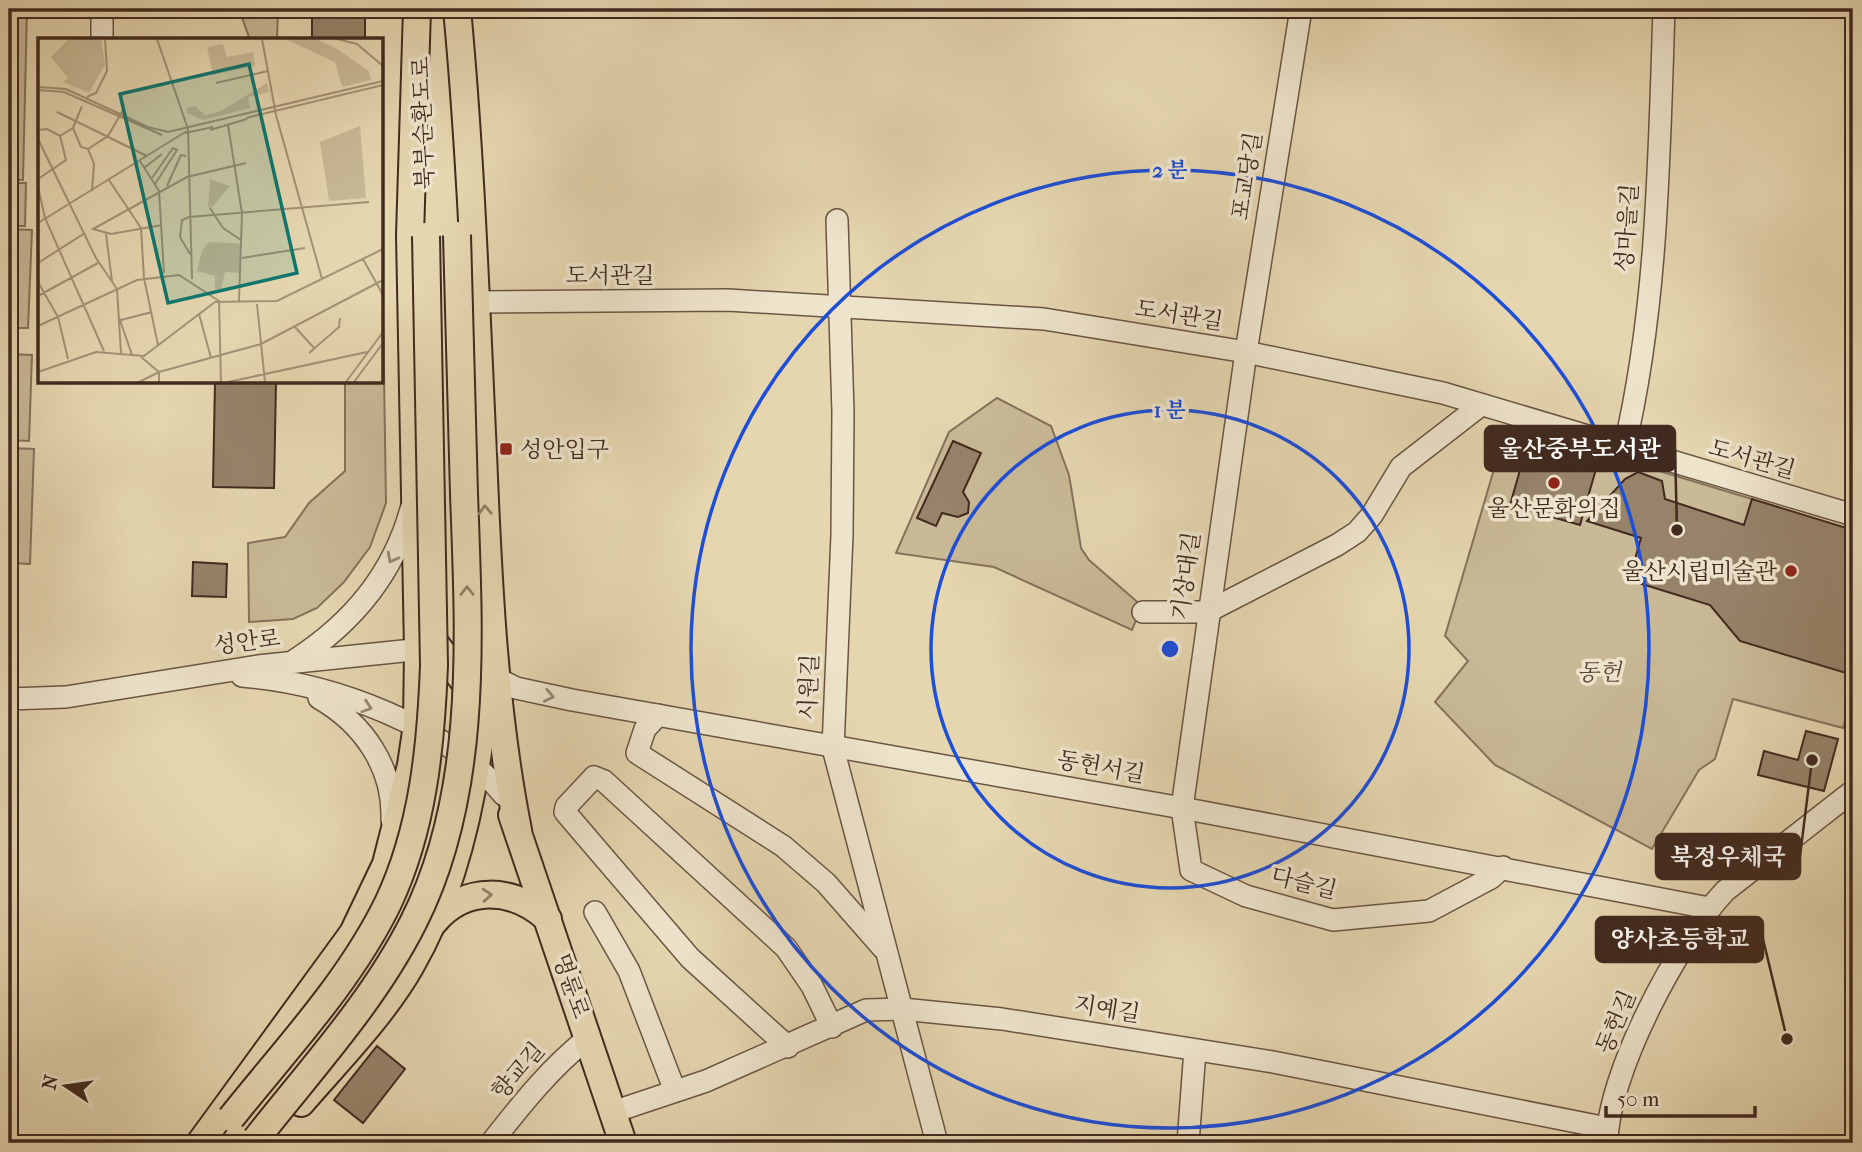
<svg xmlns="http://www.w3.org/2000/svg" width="1862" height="1152" viewBox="0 0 1862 1152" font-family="'IM FELL French Canon','Noto Serif KR',serif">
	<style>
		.green { fill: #c9b997; stroke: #85725b; stroke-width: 2 }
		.building { fill: #96836a; stroke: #412a1f; stroke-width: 2 }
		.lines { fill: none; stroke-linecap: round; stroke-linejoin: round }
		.minor-casing { stroke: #6a5543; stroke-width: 24 }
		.major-casing { stroke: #412a1f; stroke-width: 30 }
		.minor { stroke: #eee4cc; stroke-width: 21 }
		.major { stroke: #e5d6b0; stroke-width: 26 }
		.major-bridge-casing { stroke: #412a1f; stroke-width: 30; stroke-linecap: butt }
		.major-bridge { stroke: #e5d6b0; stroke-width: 26 }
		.oneway { stroke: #938068 }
		.oneway2 { stroke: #988776 }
		.ring { fill: none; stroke: #1d4ed8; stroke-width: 3.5 }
		.poi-dot { fill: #8f2418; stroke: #eee4cc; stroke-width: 2.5 }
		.labels { text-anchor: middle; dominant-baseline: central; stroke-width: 7; stroke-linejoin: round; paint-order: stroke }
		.street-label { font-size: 23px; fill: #412a1f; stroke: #eee4cc }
		.poi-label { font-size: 23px; fill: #412a1f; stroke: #eee4cc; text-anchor: start }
		.park-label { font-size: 23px; font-style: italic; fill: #5c4737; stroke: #eee4cc }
		.inset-road { fill: none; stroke: #a39176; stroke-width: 2 }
		.view { fill: #0f766e; fill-opacity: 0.15; stroke: #0f766e; stroke-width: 3.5 }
		.inset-edge { fill: none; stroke: #412a1f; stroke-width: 3.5 }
		.centre { fill: #1d4ed8; stroke: #eee4cc; stroke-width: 3.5 }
		.ring-label { font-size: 21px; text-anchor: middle; font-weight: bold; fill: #1d4ed8; stroke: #eee4cc; stroke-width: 7; stroke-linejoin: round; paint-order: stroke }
		.leader { fill: none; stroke: #412a1f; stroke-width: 2.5 }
		.callout-dot { fill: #412a1f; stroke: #eee4cc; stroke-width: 2.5 }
		.callout { fill: #412a1f; stroke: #412a1f; stroke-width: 2.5 }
		.callout-label { font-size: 24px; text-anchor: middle; font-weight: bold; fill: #fff }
	</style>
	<rect width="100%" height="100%" fill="#e5d6b0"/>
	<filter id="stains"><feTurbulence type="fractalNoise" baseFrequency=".00286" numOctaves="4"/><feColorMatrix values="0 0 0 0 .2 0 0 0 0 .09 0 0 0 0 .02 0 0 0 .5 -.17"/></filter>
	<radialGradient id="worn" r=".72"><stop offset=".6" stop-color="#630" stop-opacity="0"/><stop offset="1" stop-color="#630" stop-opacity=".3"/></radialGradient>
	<g class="green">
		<path d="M9,9H27L23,180L9,179Z"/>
		<path d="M239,9H278L277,40H250Z"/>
		<path d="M9,183H26L25,226H9Z"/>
		<path d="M9,229L32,230L28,328H9Z"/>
		<path d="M382,244L386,503L370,547L344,582L317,608L293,619L249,622L248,543L285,537L309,503L345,471V382H382Z"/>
		<path d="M9,354L32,355L29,441L9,440Z"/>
		<path d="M997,398L1051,426L1069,475L1081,548L1089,560L1142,606L1132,630L994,567L896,553L949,432Z"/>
		<path d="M1507,425L1752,499L1717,613L1740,641L1853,675V692L1843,728L1733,699L1715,759L1699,770L1652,849L1495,765L1435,702L1468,661L1445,636Z"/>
		<path d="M9,448L34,449L30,564L9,563Z"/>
	</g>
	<g class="building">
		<rect x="312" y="9" width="53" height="30"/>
		<path d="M215,382H276L274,488L213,487Z"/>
		<path d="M953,441L981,453L963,492L969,502L968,513L958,517L942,513L936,526L917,518Z"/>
		<path d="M1528,442L1598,462L1580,525L1510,505Z"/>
		<path d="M1638,472L1662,481L1665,499L1744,525L1752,499L1853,530V675L1740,641L1710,605L1629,580L1641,538L1587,521L1625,479Z"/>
		<path d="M193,562L227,564L226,597L192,596Z"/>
		<path d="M1806,731L1838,739L1824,791L1758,775L1764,751L1798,760Z"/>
		<path d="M377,1046L405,1069L363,1123L334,1100Z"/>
	</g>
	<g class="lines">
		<g class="minor-casing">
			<g id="minor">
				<path d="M102,9V40"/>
				<path d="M1301,9L1246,352L1182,808L1191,870L1246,896L1333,920L1429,911L1491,878L1503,867"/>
				<path d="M837,220L843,412L842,535L833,748L937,1143"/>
				<path d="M476,302L728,300L1044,319L1246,352L1443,393L1853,515"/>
				<path d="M1624,449C1658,306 1659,155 1664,9"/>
				<path d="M1143,612H1207L1337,545L1357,532L1372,515L1401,467L1481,405"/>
				<path d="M295,660C351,624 393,575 411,509"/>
				<path d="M486,673L516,688L572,700L1182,808L1709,908"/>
				<path d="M242,676C332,683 446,725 504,795"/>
				<path d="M319,698C364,724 394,768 392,820"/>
				<path d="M9,699L66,697L258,666L432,648"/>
				<path d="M658,715L645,729L637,753L783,846L826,883L883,948"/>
				<path d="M595,912L629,971L675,1091"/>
				<path d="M788,1047L690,958L565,812L566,807L594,777L604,781L786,948L812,986L832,1027"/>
				<path d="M613,1112L706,1081L866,1010L902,1009L1002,1019L1273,1062L1607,1128"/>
				<path d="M491,1143C521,1105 550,1068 588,1038"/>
				<path d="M1188,1143L1195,1050"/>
				<path d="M1607,1143C1607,1075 1678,941 1725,891L1853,791"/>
			</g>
		</g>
		<g class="major-casing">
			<g id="major">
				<path d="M457,9C471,157 476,306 483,454C488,578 494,709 518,830"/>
				<path d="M426,631L474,695"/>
				<path d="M512,815L623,1143"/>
				<path d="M434,922C465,885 513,887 548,919"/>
				<path d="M301,1103C338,1060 381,1017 410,967C461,879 480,771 486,671"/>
				<path d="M200,1143L353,933L386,864L411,765L417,725L418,649L410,235L417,9"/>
			</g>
		</g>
		<use href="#minor" class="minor"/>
		<use href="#major" class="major"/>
		<g class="major-bridge-casing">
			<g id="major-bridge">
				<path d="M231,1118C285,1050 349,983 388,903C423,829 431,746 434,665L426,236"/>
				<path d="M256,1139C311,1069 374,1001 414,921C479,792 469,634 464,494C462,408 459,321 457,235"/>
			</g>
		</g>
		<use href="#major-bridge" class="major-bridge"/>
	</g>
	<defs><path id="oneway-chevron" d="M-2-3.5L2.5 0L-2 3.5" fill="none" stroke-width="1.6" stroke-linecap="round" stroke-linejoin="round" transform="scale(1.75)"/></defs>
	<g class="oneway">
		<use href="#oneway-chevron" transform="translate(485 510) rotate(-92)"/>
		<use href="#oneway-chevron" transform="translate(467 591) rotate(-90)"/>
		<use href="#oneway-chevron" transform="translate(487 895) rotate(-4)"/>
	</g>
	<g class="oneway2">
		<use href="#oneway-chevron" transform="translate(392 558) rotate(118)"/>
		<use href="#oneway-chevron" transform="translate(549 696) rotate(12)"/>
		<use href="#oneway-chevron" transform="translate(367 707) rotate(18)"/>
	</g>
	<g class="ring">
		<circle cx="1170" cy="649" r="239"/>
		<circle cx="1170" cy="649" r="479"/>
	</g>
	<g class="poi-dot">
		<rect x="499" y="442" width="14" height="14" rx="3.5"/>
		<circle cx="1554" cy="483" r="7"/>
		<circle cx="1791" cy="571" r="7"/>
	</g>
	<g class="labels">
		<g class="street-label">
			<text transform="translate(423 123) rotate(-92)">북부순환도로</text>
			<text transform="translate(1247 176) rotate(-81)">포교당길</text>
			<text transform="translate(1627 228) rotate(-86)">성마을길</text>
			<text x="610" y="275">도서관길</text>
			<text transform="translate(1179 315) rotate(9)">도서관길</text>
			<text transform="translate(1752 459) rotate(16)">도서관길</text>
			<text transform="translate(1186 576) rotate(-82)">기상대길</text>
			<text transform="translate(247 642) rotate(-7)">성안로</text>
			<text transform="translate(809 687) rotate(-88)">시원길</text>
			<text transform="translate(1101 767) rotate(10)">동헌서길</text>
			<text transform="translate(1304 883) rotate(14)">다슬길</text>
			<text transform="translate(571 986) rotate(71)">명륜로</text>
			<text transform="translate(1107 1009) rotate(9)">지예길</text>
			<text transform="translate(1616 1022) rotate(-67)">동헌길</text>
			<text transform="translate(518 1071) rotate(-49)">향교길</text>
		</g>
		<g class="poi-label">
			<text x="520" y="449">성안입구</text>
			<text x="1554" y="508" text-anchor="middle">울산문화의집</text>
			<text x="1777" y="571" text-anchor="end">울산시립미술관</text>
		</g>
		<g class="park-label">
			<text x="1599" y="672">동헌</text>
		</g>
	</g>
	<g transform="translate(38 38)">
		<rect width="345" height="345" fill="#e5d6b0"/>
		<path d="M31,1H63L67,27L51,55L25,44L30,40L13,19ZM247,1H277L296,9L331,33L333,42L304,49L297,24ZM185,6L189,19L215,14L217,28L175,37L169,9ZM229,45L231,54L210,59L212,70L165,82L149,75L148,70L157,68L167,77L183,73ZM322,88L328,160L291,163L282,104ZM172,141L192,148L173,170L170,169ZM177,204L203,206L201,235L187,234L183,252L177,251V238L159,233L164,213L170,205Z" fill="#c9b997"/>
		<path class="inset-road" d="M119,1L150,91L154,241M224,1L238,77L284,241M299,1L319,6L345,28M178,45L230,33M0,49L28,51L110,89L130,94L345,43M0,52L26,54L124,97M49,59L58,55L69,33L67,1M19,74L109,118M208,80L345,47M190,87L204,175L201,263M35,90L43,109L50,111L70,98L85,72M35,90L44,68M0,92L9,91L22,98M172,92L209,81M147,95L175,89M0,101L58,220L79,251L83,315M50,111L56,126L54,153M102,123L121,153L126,235M106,130L124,116M114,140L135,110L139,112L117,146M0,141L28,122L22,98L35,90M71,142L103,190L106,240L120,307M129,148L143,117L148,118M0,149L7,180L66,313M172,170L185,190L203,202M0,185L149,93M124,187L73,196L55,191L149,139L208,125M68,196L74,243M152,216L142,199L144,182L151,179L331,164M204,220L267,210M325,221L345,257M0,225L47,195M0,244L20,279L30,321M0,258L60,225M219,266L227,344M161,276L173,320M81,279L94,317M83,282L114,274M0,288L99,242L141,237L181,263L183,344M257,289L276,310M271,315L301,289L302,280M103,319L121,334V344M0,334L58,314L106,318L177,264L239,263L345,211M101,344L121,334L223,306L345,242M190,344L329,314M308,344L345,294M316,344L345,305"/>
		<path class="view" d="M211,26L259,235L130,265L82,56Z"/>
		<rect width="345" height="345" class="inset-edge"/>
	</g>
	<circle cx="1170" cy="649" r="10" class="centre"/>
	<g class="ring-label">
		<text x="1170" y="177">2 분</text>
		<text x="1170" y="417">1 분</text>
	</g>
	<path class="leader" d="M1677 530L1675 449M1812 760L1800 856M1787 1039L1763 939"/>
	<g class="callout-dot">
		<circle cx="1677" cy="530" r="7"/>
		<circle cx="1812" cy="760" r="7"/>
		<circle cx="1787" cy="1039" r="7"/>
	</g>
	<g class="callout">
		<rect x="1485" y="426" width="190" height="45" rx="7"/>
		<rect x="1656" y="834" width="144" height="45" rx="7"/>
		<rect x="1596" y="917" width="167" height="45" rx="7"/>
	</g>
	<g class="callout-label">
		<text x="1580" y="457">울산중부도서관</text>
		<text x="1728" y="865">북정우체국</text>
		<text x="1680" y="947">양사초등학교</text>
	</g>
	<rect width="1862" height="1152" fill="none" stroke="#e5d6b0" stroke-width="35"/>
	<rect x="10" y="10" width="1841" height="1131" fill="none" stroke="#412a1f" stroke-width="3.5"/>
	<rect x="18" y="18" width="1827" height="1117" fill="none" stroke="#412a1f" stroke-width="2"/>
	<g transform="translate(66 1086) rotate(283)" stroke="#eee4cc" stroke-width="5" paint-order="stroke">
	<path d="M0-5L12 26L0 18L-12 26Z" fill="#412a1f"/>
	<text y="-10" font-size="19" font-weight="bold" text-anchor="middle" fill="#412a1f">N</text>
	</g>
	<path d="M1606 1106v10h149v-10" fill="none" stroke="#412a1f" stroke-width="3.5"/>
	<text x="1617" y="1106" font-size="21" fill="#412a1f" stroke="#eee4cc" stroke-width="5" paint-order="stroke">50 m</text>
	<rect width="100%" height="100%" filter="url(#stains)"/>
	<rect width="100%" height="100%" fill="url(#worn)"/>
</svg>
